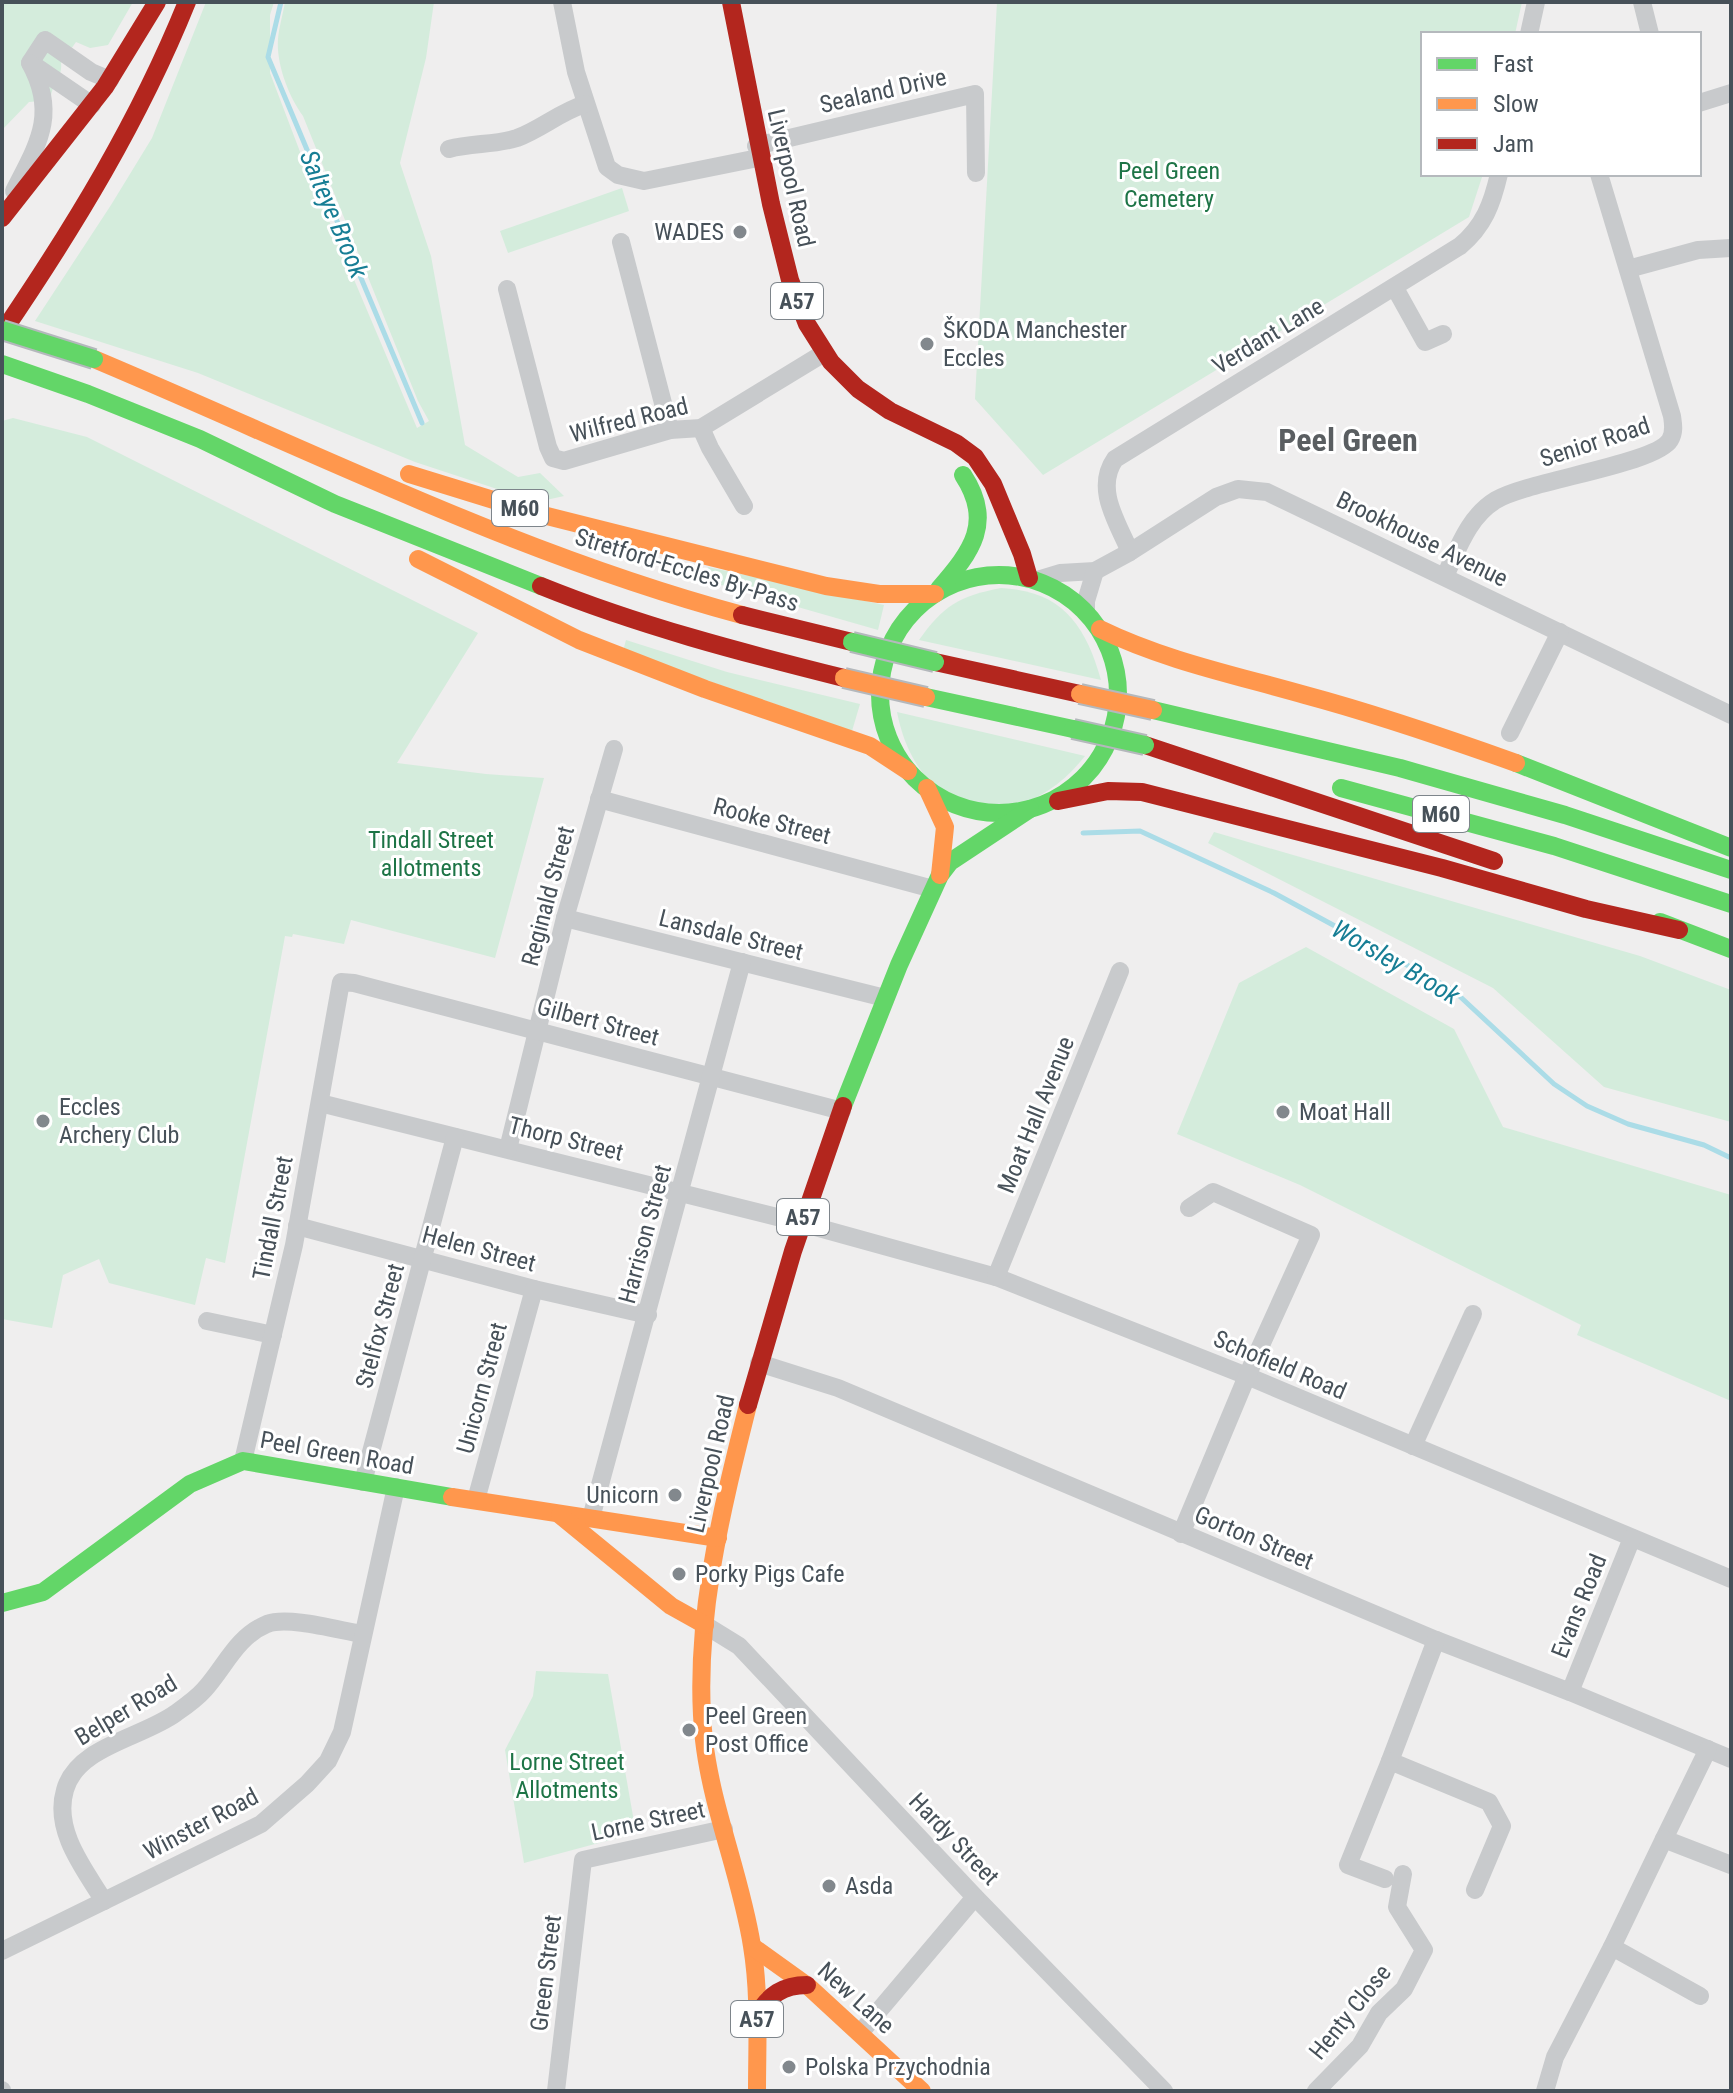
<svg xmlns="http://www.w3.org/2000/svg" width="1733" height="2093" viewBox="0 0 1733 2093" font-family="'Roboto Condensed',sans-serif">
	<style>
		.green { fill: #d4ecdc }
		.lines { fill: none; stroke-linecap: round; stroke-linejoin: round }
		.stream { stroke: #abdce7; stroke-width: 5 }
		.street { stroke: #c8cacc; stroke-width: 18 }
		.fast { stroke: #63d668; stroke-width: 18 }
		.slow { stroke: #ff974d; stroke-width: 18 }
		.jam { stroke: #b3261e; stroke-width: 18 }
		.fast-bridge-casing { stroke: #b4b8bc; stroke-width: 22; stroke-linecap: butt }
		.slow-bridge-casing { stroke: #b4b8bc; stroke-width: 22; stroke-linecap: butt }
		.fast-bridge { stroke: #63d668; stroke-width: 18 }
		.slow-bridge { stroke: #ff974d; stroke-width: 18 }
		.poi-dot { fill: #82888d; stroke: #fff; stroke-width: 3 }
		.labels { text-anchor: middle; dominant-baseline: central; stroke-width: 6; stroke-linejoin: round; paint-order: stroke }
		.shield { fill: #fff; stroke: #7e858b; stroke-width: 2 }
		.shield-label { font-size: 22px; font-weight: bold; fill: #475159 }
		.street-label { font-size: 24px; fill: #475159; stroke: #fff }
		.park-label { font-size: 24px; fill: #1d7446; stroke: #fff }
		.poi-label { font-size: 24px; fill: #475159; stroke: #fff; text-anchor: start }
		.water-label { font-size: 26px; font-style: italic; fill: #177e95; stroke: #fff }
		.district-label { font-size: 32px; font-weight: bold; fill: #5a5e61; stroke: #fff }
	</style>
	<rect width="100%" height="100%" fill="#efeeee"/>
	<g class="green">
		<path d="M2,2H133L108,45L90,48L76,42L61,63C63,78 50,85 51,100L29,102L2,130Z"/>
		<path d="M206,2H274L270,15V73L302,157L417,428L429,421L418,401L303,116C289,97 276,64 278,39C279,27 283,14 285,2H434L426,58L400,163L431,256L465,445L518,477L540,473L564,496L537,502L415,462L198,373L35,321L111,205L152,138Z"/>
		<path d="M997,2H1522L1515,34H1423V174H1483L1469,217L1043,475L975,399Z"/>
		<path d="M622,188L629,211L508,253L500,231Z"/>
		<path d="M13,418L87,437L478,633L397,763L486,774L544,778L495,958L351,920L344,944L293,934L292,937L285,936L225,1263L206,1258L195,1305L109,1283L99,1259L63,1275L52,1328L2,1319V421Z"/>
		<path d="M708,567L884,605L878,630L704,580Z"/>
		<path d="M1001,588C1062,591 1085,624 1101,680L919,640C943,606 959,596 1001,588Z"/>
		<path d="M626,640L727,672L860,704L852,731L623,651Z"/>
		<path d="M897,712L1085,756C1018,841 918,821 897,712Z"/>
		<path d="M1214,832L1640,956L1731,990V1122L1604,1087L1493,988L1208,843Z"/>
		<path d="M1306,947L1454,1029L1503,1127L1731,1195V1401L1577,1335L1581,1325L1300,1185L1177,1134L1239,983Z"/>
		<path d="M536,1671L608,1674L636,1833L524,1863L505,1750L533,1696Z"/>
	</g>
	<g class="lines">
		<g class="stream">
			<path d="M281,2L268,57L422,423"/>
			<path d="M1083,833L1140,831L1274,893L1453,990L1554,1084L1587,1106L1628,1124L1704,1145L1731,1158"/>
		</g>
		<g class="street">
			<path d="M562,2L576,72L607,167L618,175L644,181L758,158"/>
			<path d="M1642,2L1650,34"/>
			<path d="M1529,34L1536,2"/>
			<path d="M30,63L45,40L91,72L110,80"/>
			<path d="M35,66L92,105"/>
			<path d="M1699,103L1731,93"/>
			<path d="M756,146L975,94L976,173"/>
			<path d="M449,149C471,143 496,145 517,138C541,129 560,112 585,104"/>
			<path d="M14,191C38,144 58,114 30,63"/>
			<path d="M621,242L670,430"/>
			<path d="M1628,269L1698,250L1731,248"/>
			<path d="M1395,288L1425,342L1443,334"/>
			<path d="M507,289L548,447L553,458L564,461L670,430L701,428L824,353"/>
			<path d="M701,428L710,448L744,506"/>
			<path d="M1130,552C1118,523 1094,489 1115,459L1460,246C1484,226 1492,204 1499,174"/>
			<path d="M1445,576C1458,549 1468,517 1496,500C1527,481 1656,464 1670,440C1675,432 1673,423 1672,416L1599,174"/>
			<path d="M1037,580L1060,573L1095,571L1130,552L1216,497L1238,489L1267,492L1731,715"/>
			<path d="M1086,612V601L1095,571"/>
			<path d="M1510,733L1560,632"/>
			<path d="M599,799L933,889"/>
			<path d="M565,918L885,998"/>
			<path d="M320,1103L801,1223L996,1277L1247,1376L1731,1579"/>
			<path d="M508,1149L565,918L614,749"/>
			<path d="M297,1226L534,1289L648,1315"/>
			<path d="M996,1277L1120,971"/>
			<path d="M207,1321L273,1335"/>
			<path d="M759,1363L838,1388L1436,1640L1570,1692L1731,1759"/>
			<path d="M1413,1446L1473,1314"/>
			<path d="M243,1461L294,1245L341,982L354,983L842,1111"/>
			<path d="M363,1482L455,1137"/>
			<path d="M476,1500L534,1289"/>
			<path d="M591,1518L742,962"/>
			<path d="M1181,1534L1247,1376L1311,1235L1213,1192L1189,1208"/>
			<path d="M705,1625L739,1646L975,1897L1164,2091"/>
			<path d="M1436,1640L1390,1761L1489,1802L1502,1826L1475,1890"/>
			<path d="M1570,1692L1632,1538"/>
			<path d="M1708,1749L1664,1839L1731,1865"/>
			<path d="M1385,1879L1348,1865L1390,1761"/>
			<path d="M104,1901C84,1869 53,1830 65,1790C77,1746 142,1738 176,1713C186,1706 197,1698 204,1690C225,1667 236,1637 267,1624C288,1616 338,1630 362,1634"/>
			<path d="M1612,1947L1664,1839"/>
			<path d="M2,1951L261,1824L307,1784L328,1761L342,1732L396,1487"/>
			<path d="M860,2033L975,1897"/>
			<path d="M2,2090V2091"/>
			<path d="M556,2091L583,1860L724,1829"/>
			<path d="M1316,2091L1360,2046L1379,2013L1404,1989L1424,1950L1397,1907L1403,1874"/>
			<path d="M1545,2091L1555,2057L1612,1947L1700,1996"/>
		</g>
		<g class="fast">
			<path d="M2,364L88,394L200,439L335,504L541,586"/>
			<circle cx="999" cy="694" r="119"/>
			<path d="M939,589C972,551 994,522 963,475"/>
			<path d="M926,697L1073,729"/>
			<path d="M1153,710L1400,768L1565,815L1731,870"/>
			<path d="M1516,763L1731,848"/>
			<path d="M1341,788L1554,846L1731,904"/>
			<path d="M1660,922L1731,949"/>
			<path d="M843,1106L899,965L940,875L950,862L1030,809"/>
			<path d="M2,1603L43,1592L190,1484L243,1461L452,1497"/>
		</g>
		<g class="slow">
			<path d="M94,359C308,449 518,555 742,615"/>
			<path d="M409,474L539,514L826,586L879,594H935"/>
			<path d="M418,559L579,640L705,689L870,746L908,771"/>
			<path d="M1100,629C1166,661 1235,675 1305,695C1376,714 1446,738 1516,763"/>
			<path d="M927,788L945,827L940,875"/>
			<path d="M748,1405C721,1512 692,1629 704,1740C712,1810 741,1876 752,1946C760,1994 757,2043 757,2091"/>
			<path d="M452,1497L718,1538"/>
			<path d="M560,1515L671,1606L705,1625"/>
			<path d="M753,1947L809,1987L922,2091"/>
		</g>
		<g class="jam">
			<path d="M731,2L771,204L790,280L807,324L831,362L858,389L890,411L956,443L975,457L993,484L1022,554L1029,578"/>
			<path d="M2,218L105,87L157,2"/>
			<path d="M2,333C74,227 139,121 187,2"/>
			<path d="M541,586C640,626 740,652 844,678"/>
			<path d="M742,615L852,642"/>
			<path d="M935,662L1080,694"/>
			<path d="M1145,745L1494,861"/>
			<path d="M1058,801L1108,791L1142,792L1442,868L1586,909L1679,930"/>
			<path d="M748,1405L793,1251L843,1106"/>
			<path d="M757,2015C769,1995 783,1985 807,1985"/>
		</g>
		<g class="fast-bridge-casing">
			<g id="fast-bridge">
				<path d="M2,330L94,359"/>
				<path d="M852,642L935,662"/>
				<path d="M1073,729L1145,745"/>
			</g>
		</g>
		<g class="slow-bridge-casing">
			<g id="slow-bridge">
				<path d="M844,678L926,697"/>
				<path d="M1080,694L1153,710"/>
			</g>
		</g>
		<use href="#fast-bridge" class="fast-bridge"/>
		<use href="#slow-bridge" class="slow-bridge"/>
	</g>
	<g class="poi-dot">
		<circle cx="740" cy="232" r="8"/>
		<circle cx="927" cy="344" r="8"/>
		<circle cx="1283" cy="1112" r="8"/>
		<circle cx="43" cy="1121" r="8"/>
		<circle cx="675" cy="1495" r="8"/>
		<circle cx="679" cy="1574" r="8"/>
		<circle cx="689" cy="1730" r="8"/>
		<circle cx="829" cy="1886" r="8"/>
		<circle cx="789" cy="2067" r="8"/>
	</g>
	<g class="labels">
		<g class="shield">
			<rect x="771" y="283" width="52" height="36" rx="6"/>
			<rect x="492" y="490" width="56" height="36" rx="6"/>
			<rect x="1413" y="796" width="56" height="36" rx="6"/>
			<rect x="777" y="1199" width="52" height="36" rx="6"/>
			<rect x="731" y="2001" width="52" height="36" rx="6"/>
		</g>
		<g class="shield-label">
			<text x="797" y="301">A57</text>
			<text x="520" y="508">M60</text>
			<text x="1441" y="814">M60</text>
			<text x="803" y="1217">A57</text>
			<text x="757" y="2019">A57</text>
		</g>
		<g class="street-label">
			<text transform="translate(883 91) rotate(-13)">Sealand Drive</text>
			<text transform="translate(791 178) rotate(77)">Liverpool Road</text>
			<text transform="translate(1268 336) rotate(-31)">Verdant Lane</text>
			<text transform="translate(629 420) rotate(-14)">Wilfred Road</text>
			<text transform="translate(1595 442) rotate(-18)">Senior Road</text>
			<text transform="translate(1422 539) rotate(26)">Brookhouse Avenue</text>
			<text transform="translate(687 570) rotate(17)">Stretford-Eccles By-Pass</text>
			<text transform="translate(772 821) rotate(15)">Rooke Street</text>
			<text transform="translate(548 896) rotate(-75)">Reginald Street</text>
			<text transform="translate(731 935) rotate(14)">Lansdale Street</text>
			<text transform="translate(598 1022) rotate(15)">Gilbert Street</text>
			<text transform="translate(1036 1115) rotate(-68)">Moat Hall Avenue</text>
			<text transform="translate(566 1139) rotate(14)">Thorp Street</text>
			<text transform="translate(273 1218) rotate(-79)">Tindall Street</text>
			<text transform="translate(645 1234) rotate(-75)">Harrison Street</text>
			<text transform="translate(479 1249) rotate(15)">Helen Street</text>
			<text transform="translate(380 1326) rotate(-75)">Stelfox Street</text>
			<text transform="translate(1280 1365) rotate(23)">Schofield Road</text>
			<text transform="translate(482 1388) rotate(-75)">Unicorn Street</text>
			<text transform="translate(337 1453) rotate(10)">Peel Green Road</text>
			<text transform="translate(711 1464) rotate(-77)">Liverpool Road</text>
			<text transform="translate(1254 1538) rotate(23)">Gorton Street</text>
			<text transform="translate(1579 1606) rotate(-68)">Evans Road</text>
			<text transform="translate(126 1710) rotate(-31)">Belper Road</text>
			<text transform="translate(648 1821) rotate(-12)">Lorne Street</text>
			<text transform="translate(201 1824) rotate(-28)">Winster Road</text>
			<text transform="translate(954 1839) rotate(46)">Hardy Street</text>
			<text transform="translate(546 1973) rotate(-83)">Green Street</text>
			<text transform="translate(856 1998) rotate(42)">New Lane</text>
			<text transform="translate(1350 2012) rotate(-51)">Henty Close</text>
		</g>
		<g class="park-label">
			<text x="1169" y="171">Peel Green<tspan x="1169" dy="28">Cemetery</tspan></text>
			<text x="431" y="840">Tindall Street<tspan x="431" dy="28">allotments</tspan></text>
			<text x="567" y="1762">Lorne Street<tspan x="567" dy="28">Allotments</tspan></text>
		</g>
		<g class="poi-label">
			<text x="724" y="232" text-anchor="end">WADES</text>
			<text x="943" y="330">ŠKODA Manchester<tspan x="943" dy="28">Eccles</tspan></text>
			<text x="59" y="1107">Eccles<tspan x="59" dy="28">Archery Club</tspan></text>
			<text x="1299" y="1112">Moat Hall</text>
			<text x="659" y="1495" text-anchor="end">Unicorn</text>
			<text x="695" y="1574">Porky Pigs Cafe</text>
			<text x="705" y="1716">Peel Green<tspan x="705" dy="28">Post Office</tspan></text>
			<text x="845" y="1886">Asda</text>
			<text x="805" y="2067">Polska Przychodnia</text>
		</g>
		<g class="water-label">
			<text transform="translate(334 214) rotate(67)">Salteye Brook</text>
			<text transform="translate(1396 962) rotate(30)">Worsley Brook</text>
		</g>
		<g class="district-label">
			<text x="1348" y="440">Peel Green</text>
		</g>
	</g>
	<rect width="1733" height="2093" fill="none" stroke="#475159" stroke-width="8"/>
	<rect x="1421" y="32" width="280" height="144" fill="#ffffff" stroke="#b5b9bd" stroke-width="2"/>
	<rect x="1437" y="58" width="40" height="12" fill="#63d668" stroke="#b5b9bd" stroke-width="2"/>
	<text x="1493" y="72" font-size="24" fill="#475159">Fast</text>
	<rect x="1437" y="98" width="40" height="12" fill="#ff974d" stroke="#b5b9bd" stroke-width="2"/>
	<text x="1493" y="112" font-size="24" fill="#475159">Slow</text>
	<rect x="1437" y="138" width="40" height="12" fill="#b3261e" stroke="#b5b9bd" stroke-width="2"/>
	<text x="1493" y="152" font-size="24" fill="#475159">Jam</text>
</svg>
